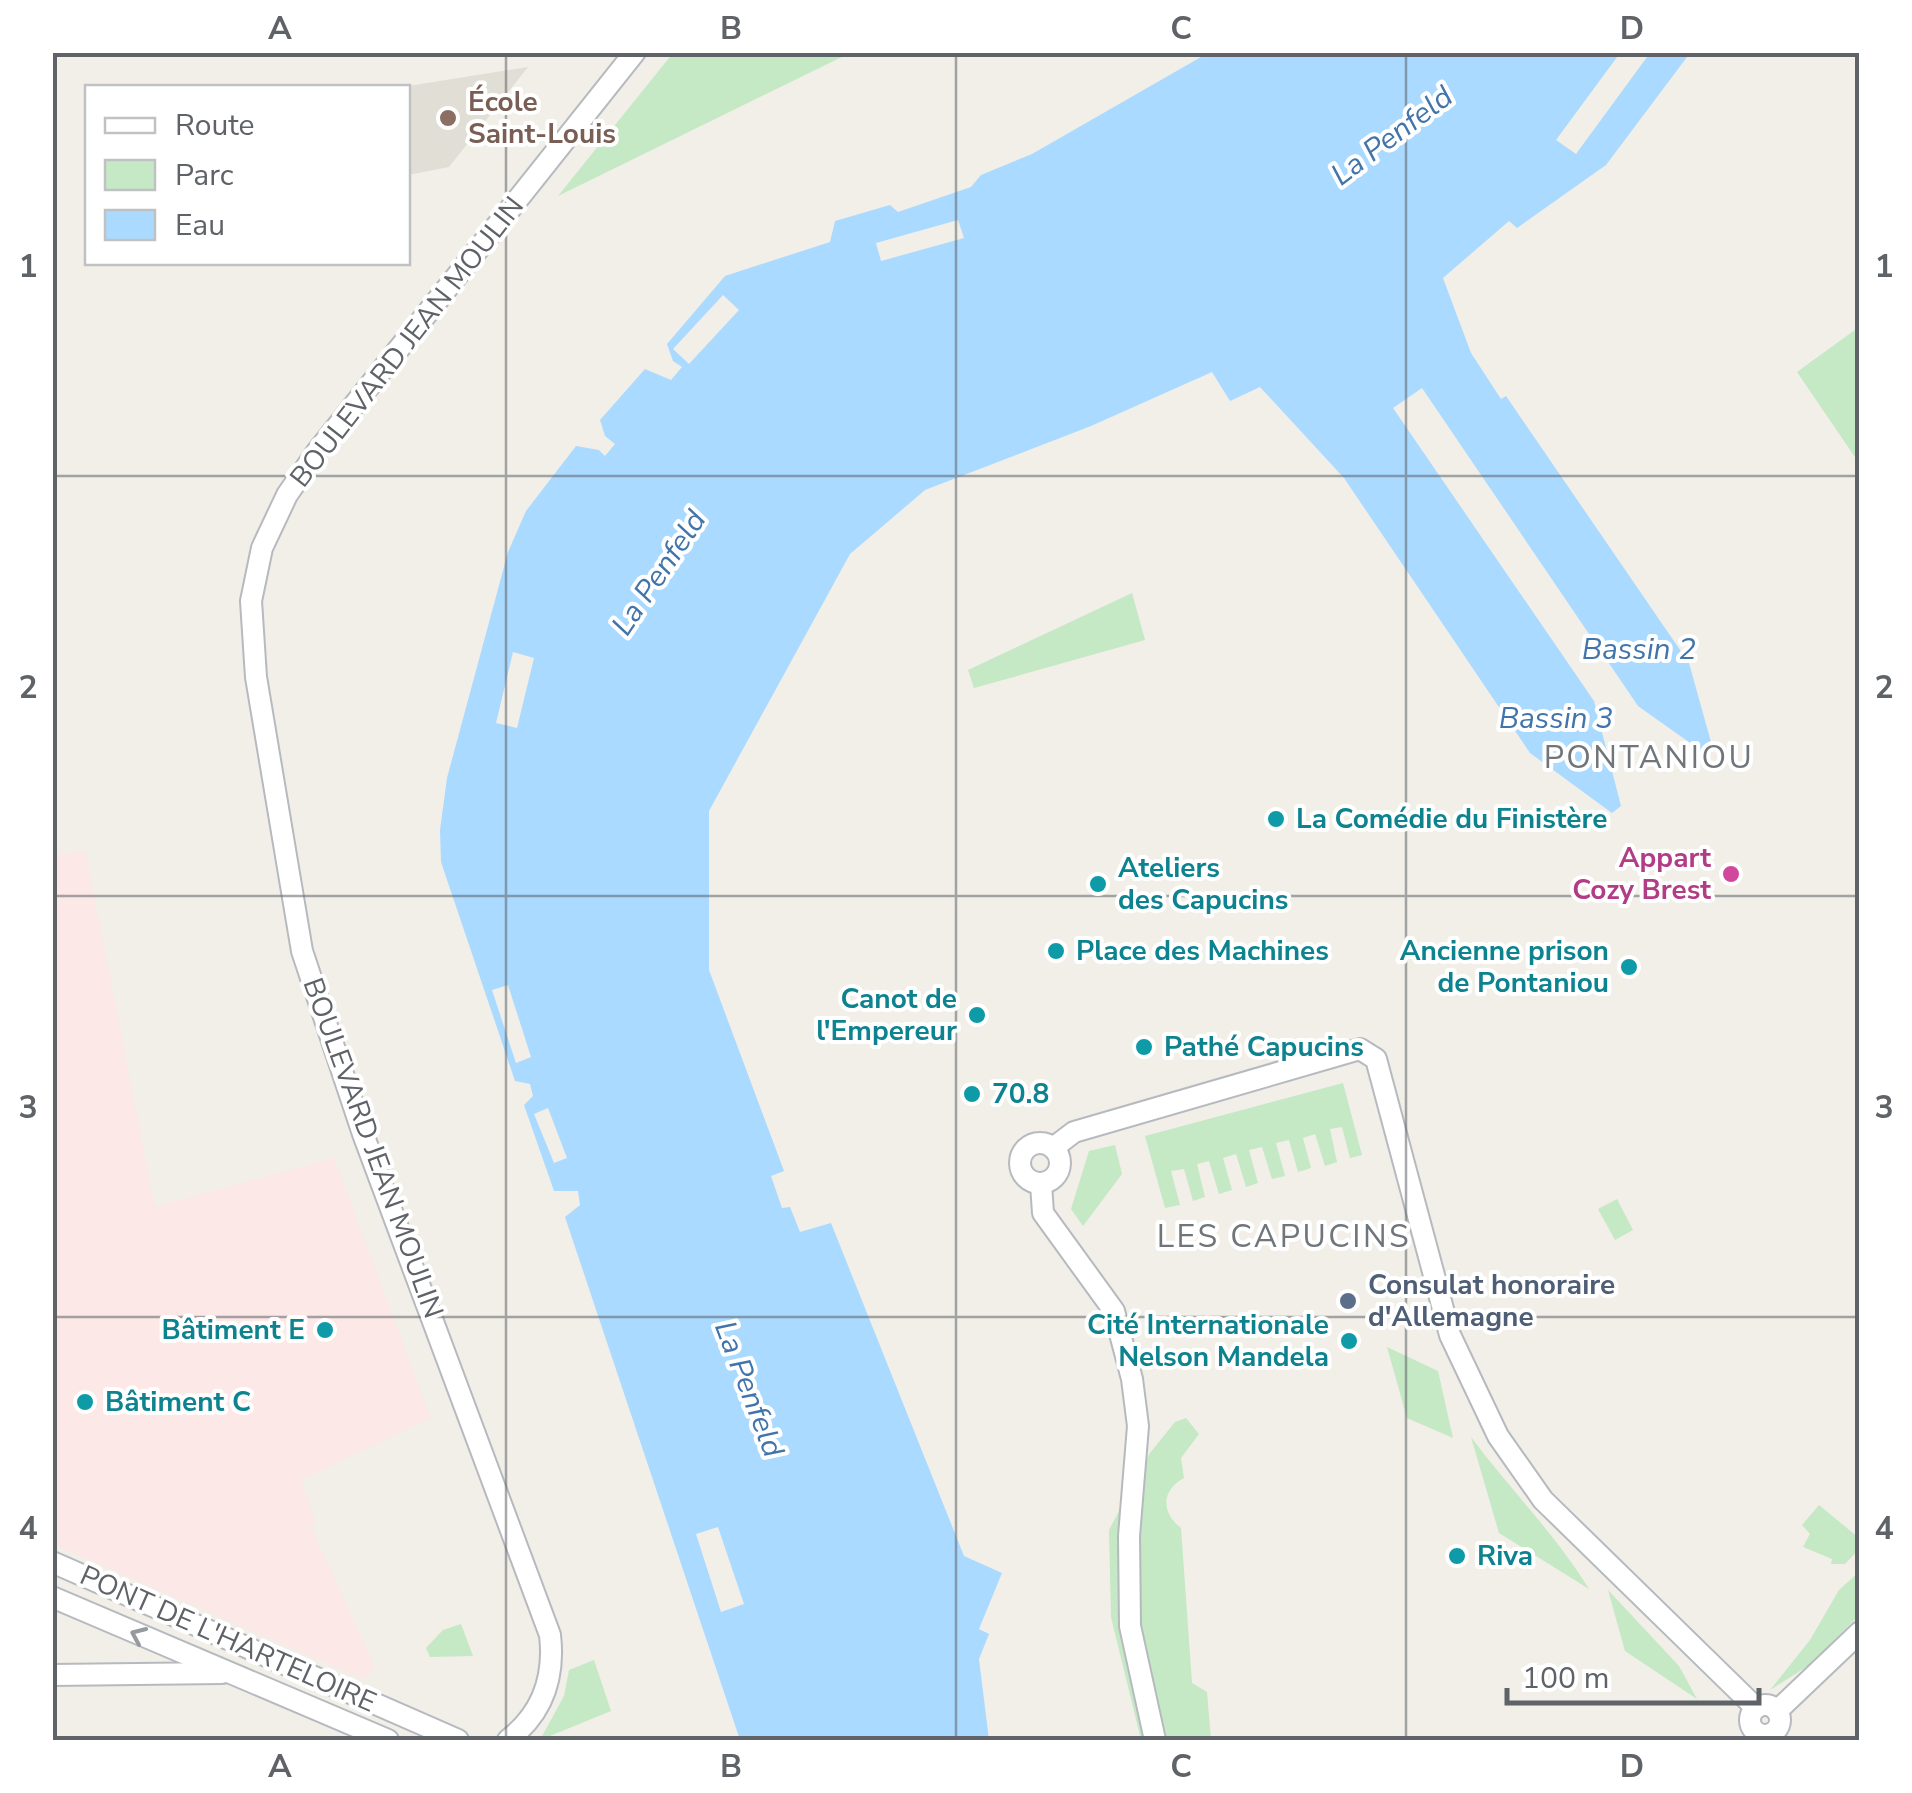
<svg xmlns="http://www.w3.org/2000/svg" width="1912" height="1793" viewBox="0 0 1912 1793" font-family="'Nunito Sans',sans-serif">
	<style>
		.education { fill: #e1ded6 }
		.medical { fill: #fce8e6 }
		.green { fill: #c5e8c5 }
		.water { fill: #aadaff }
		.pier { fill: #f1efe8 }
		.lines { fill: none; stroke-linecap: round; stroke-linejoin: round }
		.secondary-casing { stroke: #b6babf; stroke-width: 24 }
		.secondary { stroke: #fff; stroke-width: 20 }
		.oneway { stroke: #979a9d }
		.grid { fill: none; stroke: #5f6368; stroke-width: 2.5; stroke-opacity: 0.55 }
		.education-dot { fill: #8d6e63; stroke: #fff; stroke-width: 4 }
		.culture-dot { fill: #0f9aa8; stroke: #fff; stroke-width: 4 }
		.hotel-dot { fill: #d1479c; stroke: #fff; stroke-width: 4 }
		.service-dot { fill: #5c6f8a; stroke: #fff; stroke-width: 4 }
		.labels { text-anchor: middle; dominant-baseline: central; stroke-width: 8; stroke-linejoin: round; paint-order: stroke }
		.education-label { font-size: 28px; font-weight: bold; fill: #785e54; stroke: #fff; text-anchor: start }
		.street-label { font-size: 28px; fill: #5f6368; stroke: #fff }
		.culture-label { font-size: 28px; font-weight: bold; fill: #0d838f; stroke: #fff; text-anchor: start }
		.hotel-label { font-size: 28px; font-weight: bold; fill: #b23c85; stroke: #fff; text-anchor: end }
		.service-label { font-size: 28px; font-weight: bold; fill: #4e5e75; stroke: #fff; text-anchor: start }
		.water-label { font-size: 30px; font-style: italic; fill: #4174aa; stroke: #fff }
		.quarter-label { font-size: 32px; letter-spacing: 2.5px; fill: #70757a; stroke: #fff }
		.neatline { fill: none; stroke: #5f6368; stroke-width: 4 }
		.grid-label { font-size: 32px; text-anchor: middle; font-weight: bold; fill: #5f6368 }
	</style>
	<rect width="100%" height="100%" fill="#f1efe8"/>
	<path class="education" d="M528,67L449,167L408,175V88L402,87Z"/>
	<path class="medical" d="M85,850L155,1207L334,1158L431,1418L301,1480L316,1523L311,1527L375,1667L363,1679L53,1544L52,856Z"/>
	<g class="green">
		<path d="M673,53H850L558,196Z"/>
		<path d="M1859,327V463L1797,372Z"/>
		<path d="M1132,593L1145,640L974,688L968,670Z"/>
		<path d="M1343,1083L1362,1155L1350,1158L1342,1127L1330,1129L1337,1162L1325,1166L1315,1134L1303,1138L1311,1168L1298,1172L1289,1140L1276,1143L1285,1176L1272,1179L1262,1147L1249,1150L1258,1183L1246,1187L1236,1154L1223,1158L1232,1190L1219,1194L1209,1161L1197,1164L1205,1197L1193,1201L1184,1169L1171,1171L1180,1205L1165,1208L1145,1136Z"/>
		<path d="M1115,1145L1122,1174L1083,1226L1071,1209L1089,1151Z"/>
		<path d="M1617,1199L1633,1230L1615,1240L1598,1209Z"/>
		<path d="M1387,1347L1438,1371L1453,1438L1407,1418Z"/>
		<path d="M1186,1418L1199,1434L1181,1458L1184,1478C1161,1490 1161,1513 1181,1528L1192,1683L1207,1692L1211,1740H1141L1111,1617L1109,1530L1150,1453L1175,1422Z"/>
		<path d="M1471,1437C1509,1488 1556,1535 1589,1589L1499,1533Z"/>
		<path d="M1819,1505L1859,1538V1549L1845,1564H1831L1832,1559L1803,1547L1810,1534L1802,1525Z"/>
		<path d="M1859,1572V1615L1811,1664L1770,1690L1810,1640L1839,1590Z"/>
		<path d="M1608,1590L1679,1666L1697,1699L1625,1651Z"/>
		<path d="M461,1624L473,1656L430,1657L426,1648L443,1630Z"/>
		<path d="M594,1660L611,1711L540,1740L564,1696L569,1670Z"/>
	</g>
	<path class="water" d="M1208,53H1690L1606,165L1517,228L1509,221L1443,278L1471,353L1501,399L1506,396L1689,663L1711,742L1700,750L1638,706L1422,388L1393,408L1594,701L1621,806L1612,813L1530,753L1344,478L1260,387L1230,401L1212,372L1091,426L925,490L850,554L709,811V970L784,1171L771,1176L782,1208L790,1207L800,1232L831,1223L964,1556L1002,1573L979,1629L989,1634L979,1659L989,1740H740L565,1217L580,1205L578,1191H554L524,1105L533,1096L530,1084L515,1081L441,862L440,830L447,778L508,552L526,511L576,446L599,450L605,456L615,444L605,436L600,420L645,369L671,380L682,367L673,361L667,344L725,276L830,242L835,221L890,205L898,212L971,187L981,175L1032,154Z"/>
	<g class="pier">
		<path d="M1620,53H1650L1576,154L1556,140Z"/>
		<path d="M958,220L964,238L881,261L876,243Z"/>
		<path d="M723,295L739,310L689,364L673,349Z"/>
		<path d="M513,652L534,658L517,728L496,723Z"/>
		<path d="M508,985L531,1057L516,1063L492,990Z"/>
		<path d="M548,1108L567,1158L554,1163L534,1114Z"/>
		<path d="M718,1527L744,1604L721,1612L696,1534Z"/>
	</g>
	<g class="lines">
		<g class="secondary-casing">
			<g id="secondary">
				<circle cx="1040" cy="1163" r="20"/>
				<path d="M1053,1148L1074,1132L1360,1049L1376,1059L1450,1335L1498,1436L1543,1500L1756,1708"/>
				<path d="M1041,1184L1043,1213L1114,1311L1132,1379L1138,1426L1129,1536L1130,1626L1155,1740"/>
				<path d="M52,1562L458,1740"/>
				<path d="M52,1597L388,1740"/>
				<path d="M52,1675L222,1673"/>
				<circle cx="1765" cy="1720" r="15"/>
				<path d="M1777,1711L1860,1632"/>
				<path d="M508,1740C542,1714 555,1678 550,1635L363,1134L302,951L256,677L251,601L262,548L287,495L316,453L635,52"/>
			</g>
		</g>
		<use href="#secondary" class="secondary"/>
	</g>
	<defs><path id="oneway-chevron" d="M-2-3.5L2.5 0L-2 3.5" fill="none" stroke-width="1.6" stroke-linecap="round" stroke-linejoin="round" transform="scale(2.5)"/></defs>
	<use class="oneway" href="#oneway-chevron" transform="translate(138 1635) rotate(-156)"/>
	<path class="grid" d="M506,52V1740M956,52V1740M1406,52V1740M52,476H1860M52,896H1860M52,1317H1860"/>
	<circle class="education-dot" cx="448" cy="118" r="10"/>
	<g class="culture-dot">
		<circle cx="1276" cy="819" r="10"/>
		<circle cx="1098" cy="884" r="10"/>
		<circle cx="1056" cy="951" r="10"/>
		<circle cx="1629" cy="967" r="10"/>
		<circle cx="977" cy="1015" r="10"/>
		<circle cx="1144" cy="1047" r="10"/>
		<circle cx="972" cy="1094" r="10"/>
		<circle cx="325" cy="1330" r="10"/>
		<circle cx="1349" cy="1341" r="10"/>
		<circle cx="85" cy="1402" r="10"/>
		<circle cx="1457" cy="1556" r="10"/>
	</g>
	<circle class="hotel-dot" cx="1731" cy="874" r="10"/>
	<circle class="service-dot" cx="1348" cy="1301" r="10"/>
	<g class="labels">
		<g class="education-label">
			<text x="468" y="102">École<tspan x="468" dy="32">Saint-Louis</tspan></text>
		</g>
		<g class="street-label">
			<text transform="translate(407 342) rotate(-52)">BOULEVARD JEAN MOULIN</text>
			<text transform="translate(373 1148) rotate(70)">BOULEVARD JEAN MOULIN</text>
			<text transform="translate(228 1639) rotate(24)">PONT DE L'HARTELOIRE</text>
		</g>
		<g class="culture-label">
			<text x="1296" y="819">La Comédie du Finistère</text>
			<text x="1118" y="868">Ateliers<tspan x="1118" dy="32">des Capucins</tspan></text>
			<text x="1076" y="951">Place des Machines</text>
			<text x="1609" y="951" text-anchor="end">Ancienne prison<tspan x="1609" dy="32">de Pontaniou</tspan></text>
			<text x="957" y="999" text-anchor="end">Canot de<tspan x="957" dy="32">l'Empereur</tspan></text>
			<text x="1164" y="1047">Pathé Capucins</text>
			<text x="992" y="1094">70.8</text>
			<text x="1329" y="1325" text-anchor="end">Cité Internationale<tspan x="1329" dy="32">Nelson Mandela</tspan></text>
			<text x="305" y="1330" text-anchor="end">Bâtiment E</text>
			<text x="105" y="1402">Bâtiment C</text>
			<text x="1477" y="1556">Riva</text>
		</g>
		<g class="hotel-label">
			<text x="1711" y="858">Appart<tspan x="1711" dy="32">Cozy Brest</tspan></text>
		</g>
		<g class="service-label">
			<text x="1368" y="1285">Consulat honoraire<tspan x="1368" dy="32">d'Allemagne</tspan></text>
		</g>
		<g class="water-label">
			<text transform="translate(1392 136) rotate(-37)">La Penfeld</text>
			<text transform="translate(659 573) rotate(-56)">La Penfeld</text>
			<text x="1639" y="649">Bassin 2</text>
			<text x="1556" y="718">Bassin 3</text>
			<text transform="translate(749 1389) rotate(69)">La Penfeld</text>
		</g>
		<g class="quarter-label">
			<text x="1649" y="757">PONTANIOU</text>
			<text x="1284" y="1236">LES CAPUCINS</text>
		</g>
	</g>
	<rect width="1912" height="1793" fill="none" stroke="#ffffff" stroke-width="110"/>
	<rect x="85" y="85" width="325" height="180" fill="#ffffff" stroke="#bfc1c3" stroke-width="2.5"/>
	<rect x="105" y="118" width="50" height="15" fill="#ffffff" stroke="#bfc1c3" stroke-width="2.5"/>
	<text x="175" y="135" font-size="30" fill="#5f6368">Route</text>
	<rect x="105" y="160" width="50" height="30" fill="#c5e8c5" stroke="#bfc1c3" stroke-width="2.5"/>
	<text x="175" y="185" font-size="30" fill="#5f6368">Parc</text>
	<rect x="105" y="210" width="50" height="30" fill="#aadaff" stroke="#bfc1c3" stroke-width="2.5"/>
	<text x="175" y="235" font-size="30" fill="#5f6368">Eau</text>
	<path d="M1507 1688v15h252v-15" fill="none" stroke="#5f6368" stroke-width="5"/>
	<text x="1522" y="1688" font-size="30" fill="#5f6368" stroke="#ffffff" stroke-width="8" paint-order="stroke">100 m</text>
	<rect x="55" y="55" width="1802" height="1683" class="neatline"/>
	<g class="grid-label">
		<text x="280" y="39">A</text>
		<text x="731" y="39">B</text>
		<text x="1181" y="39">C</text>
		<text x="1632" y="39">D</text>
		<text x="28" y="277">1</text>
		<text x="1884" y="277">1</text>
		<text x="28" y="698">2</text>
		<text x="1884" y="698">2</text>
		<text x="28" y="1118">3</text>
		<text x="1884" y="1118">3</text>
		<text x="28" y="1539">4</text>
		<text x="1884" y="1539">4</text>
		<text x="280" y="1777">A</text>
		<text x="731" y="1777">B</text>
		<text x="1181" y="1777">C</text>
		<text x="1632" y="1777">D</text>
	</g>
</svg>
